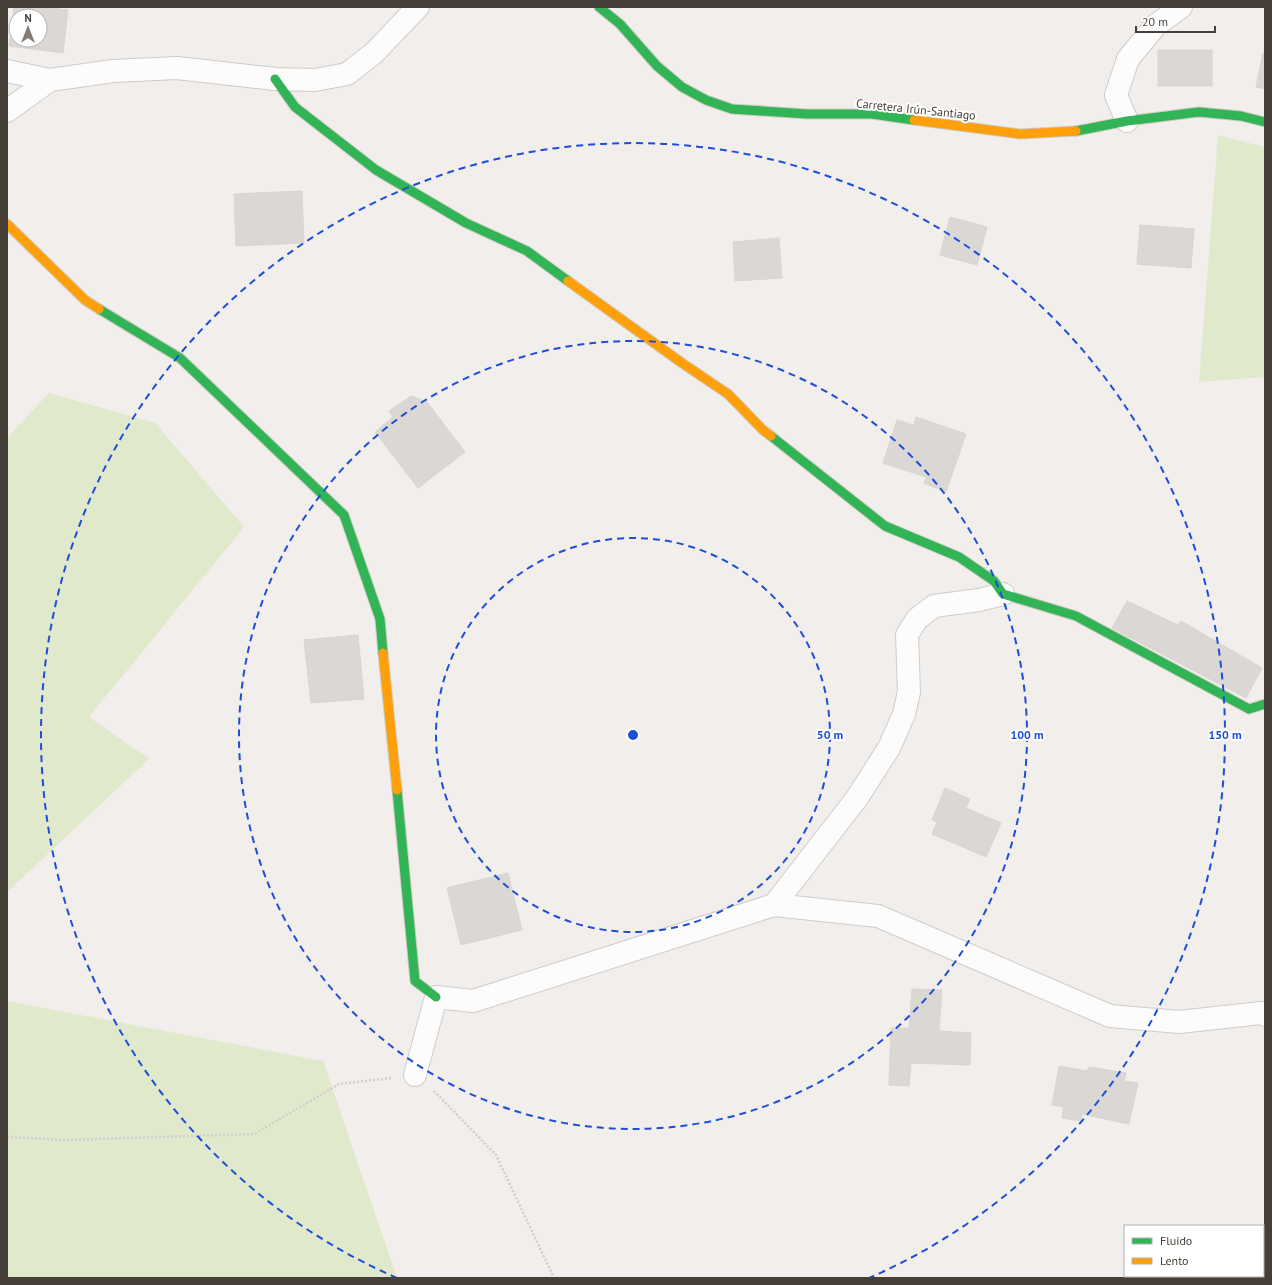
<svg xmlns="http://www.w3.org/2000/svg" width="1272" height="1285" viewBox="0 0 1272 1285" font-family="'PT Sans',sans-serif">
	<style>
		.green { fill: #e1e9cd }
		.building { fill: #dad7d4; stroke: #d9d5d1; fill-rule: evenodd }
		.lines { fill: none; stroke-linecap: round; stroke-linejoin: round }
		.street-casing { stroke: #cfccc9; stroke-width: 24 }
		.fast-casing { stroke: #cfcac2; stroke-width: 11 }
		.slow-casing { stroke: #cfcac2; stroke-width: 11 }
		.path { stroke: #d1cecb; stroke-width: 2.5; stroke-dasharray: 2 2; stroke-linecap: butt }
		.street { stroke: #fdfcfc; stroke-width: 22 }
		.fast { stroke: #30b455; stroke-width: 9 }
		.slow { stroke: #ff9f0a; stroke-width: 9 }
		.ring { fill: none; stroke: #1d4ed8; stroke-width: 2; stroke-dasharray: 7 5 }
		.labels { text-anchor: middle; dominant-baseline: central; stroke-width: 4; stroke-linejoin: round; paint-order: stroke }
		.street-label { font-size: 12px; fill: #463f37; stroke: #fff }
		.centre { fill: #1d4ed8; stroke: #fff; stroke-width: 2 }
		.ring-label { font-size: 12px; text-anchor: middle; font-weight: bold; fill: #1d4ed8; stroke: #fff; stroke-width: 4; stroke-linejoin: round; paint-order: stroke }
	</style>
	<rect width="100%" height="100%" fill="#f1eeeb"/>
	<g class="green">
		<path d="M1218,135L1265,147V377L1199,382Z"/>
		<path d="M49,393L155,423L244,527L89,717L149,759L7,892V438Z"/>
		<path d="M7,1001L323,1061L397,1278H7Z"/>
	</g>
	<g class="building">
		<path d="M14,7H42L68,10L63,53L9,46ZM16,16H40V40H16Z"/>
		<rect x="1158" y="50" width="54" height="36"/>
		<path d="M1263,53L1265,54V89L1256,87Z"/>
		<path d="M302,191L304,243L236,246L234,194Z"/>
		<path d="M950,217L987,227L977,265L940,255Z"/>
		<path d="M1140,225L1194,229L1191,268L1137,264Z"/>
		<path d="M779,238L782,278L735,281L733,242Z"/>
		<path d="M411,396L427,402L465,452L418,488L375,432L393,417L389,411Z"/>
		<path d="M916,417L966,434L946,492L924,483L926,477L883,463L897,420L914,425Z"/>
		<path d="M1127,601L1178,625L1181,621L1262,668L1246,698L1112,628Z"/>
		<path d="M358,635L364,699L311,703L304,640Z"/>
		<path d="M945,788L970,799L966,808L1001,823L986,857L932,834L937,822L932,820Z"/>
		<path d="M508,873L522,930L461,945L447,888Z"/>
		<path d="M912,989L942,990L939,1031L971,1033L970,1065L911,1063L909,1086L889,1085L891,1028H909Z"/>
		<path d="M1059,1066L1087,1071L1089,1067L1126,1073L1124,1081L1138,1083L1129,1124L1082,1114L1081,1121L1062,1118L1064,1107L1052,1105Z"/>
	</g>
	<g class="lines">
		<g class="street-casing">
			<g id="street">
				<path d="M7,71L50,80"/>
				<path d="M7,111L50,80L113,71L177,68L275,79L315,80L347,74L374,53L418,7"/>
				<path d="M1127,121L1116,95L1128,59L1156,25L1181,7"/>
				<path d="M774,905L878,916L1110,1016L1179,1022L1261,1013L1265,1015"/>
				<path d="M415,1075L436,997L473,1001L774,905L857,798L889,748L904,714L909,692L907,635L917,619L934,606L979,600L1003,594"/>
			</g>
		</g>
		<g class="fast-casing">
			<g id="fast">
				<path d="M599,7L620,24L657,66L682,87L706,100L732,109L807,114H872L914,120"/>
				<path d="M275,79L295,107L376,170L466,223L527,251L568,281"/>
				<path d="M1076,131L1127,121L1199,112L1241,116L1265,122"/>
				<path d="M99,309L180,358L344,515L380,619L383,653"/>
				<path d="M771,436L885,526L959,557L994,581L1003,594L1076,616L1249,709L1265,704"/>
				<path d="M397,790L415,981L436,997"/>
			</g>
		</g>
		<g class="slow-casing">
			<g id="slow">
				<path d="M914,120L1020,134L1076,131"/>
				<path d="M7,224L85,300L99,309"/>
				<path d="M568,281L682,363L728,394L763,430L771,436"/>
				<path d="M383,653L397,790"/>
			</g>
		</g>
		<g class="path">
			<path d="M434,1091L496,1155L554,1278"/>
			<path d="M7,1137L64,1140L254,1134L339,1084L391,1078"/>
		</g>
		<use href="#street" class="street"/>
		<use href="#fast" class="fast"/>
		<use href="#slow" class="slow"/>
	</g>
	<g class="ring">
		<circle cx="633" cy="735" r="197"/>
		<circle cx="633" cy="735" r="394"/>
		<path d="M397 1278A592 592 0 1 1 869 1278"/>
	</g>
	<g class="labels">
		<g class="street-label">
			<text transform="translate(916 109) rotate(6)">Carretera Irún-Santiago</text>
		</g>
	</g>
	<circle cx="633" cy="735" r="6" class="centre"/>
	<g class="ring-label">
		<text x="830" y="739">50 m</text>
		<text x="1027" y="739">100 m</text>
		<text x="1225" y="739">150 m</text>
	</g>
	<rect width="1272" height="1285" fill="none" stroke="#463f37" stroke-width="16"/>
	<rect x="1124" y="1225" width="140" height="52" fill="#ffffff" stroke="#b5b2af"/>
	<rect x="1132" y="1238" width="20" height="6" fill="#30b455" stroke="#b5b2af"/>
	<text x="1160" y="1245" font-size="12" fill="#463f37">Fluido</text>
	<rect x="1132" y="1258" width="20" height="6" fill="#ff9f0a" stroke="#b5b2af"/>
	<text x="1160" y="1265" font-size="12" fill="#463f37">Lento</text>
	<g transform="translate(28 28)"><circle r="19" fill="#ffffff" stroke="#b5b2af"/>
	<path d="M0-3L7 15L0 10L-7 15Z" fill="#827c76"/>
	<text y="-6" font-size="11" font-weight="bold" text-anchor="middle" fill="#463f37">N</text>
	</g>
	<path d="M1136 26v6h79v-6" fill="none" stroke="#463f37" stroke-width="2"/>
	<text x="1142" y="26" font-size="12" fill="#463f37" stroke="#ffffff" stroke-width="3" paint-order="stroke">20 m</text>
</svg>
